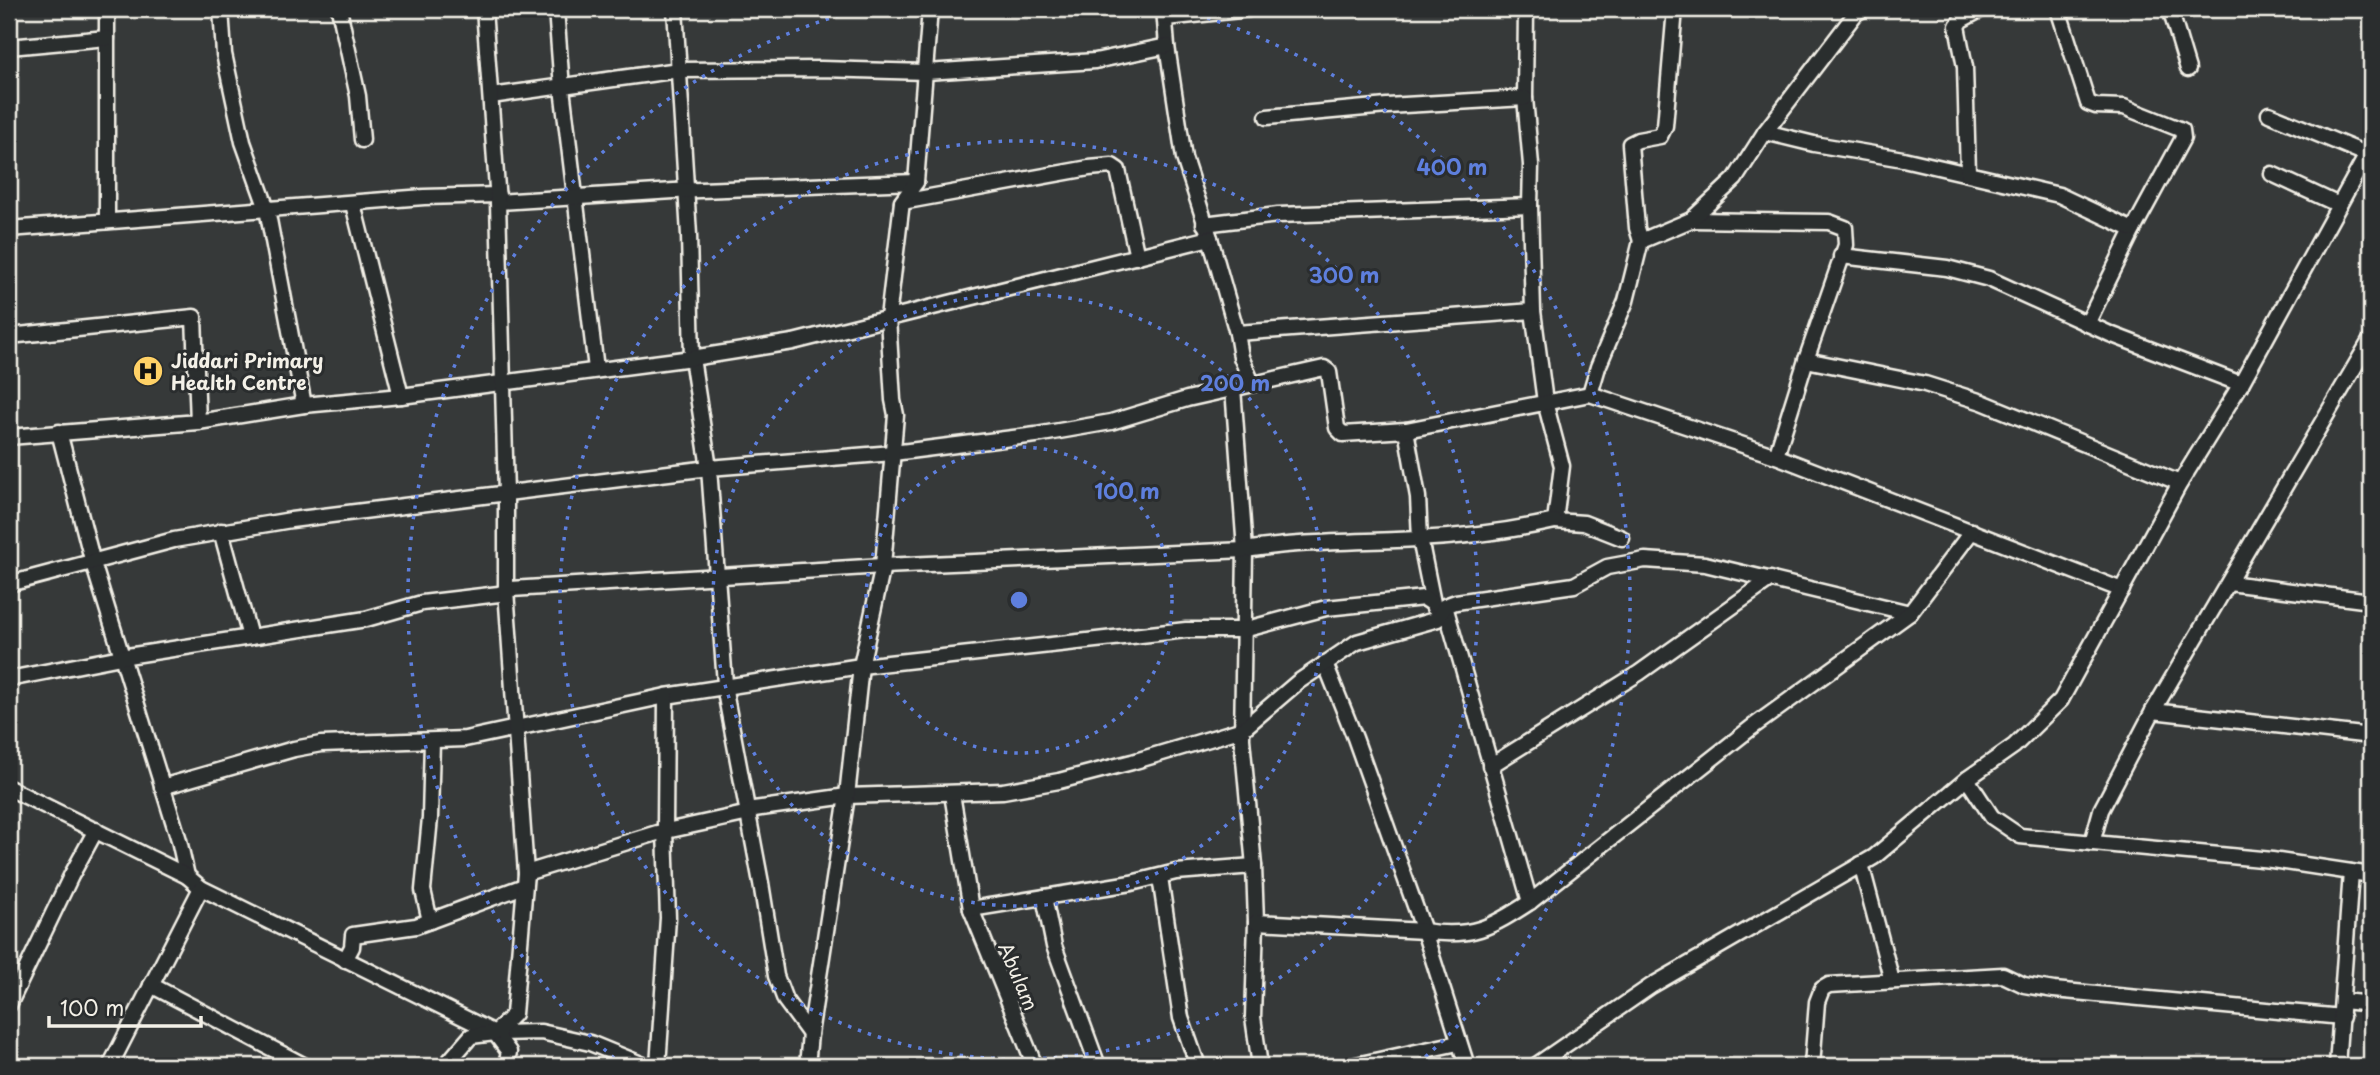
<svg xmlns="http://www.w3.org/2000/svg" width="2380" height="1075" viewBox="0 0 2380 1075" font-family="'Playpen Sans',sans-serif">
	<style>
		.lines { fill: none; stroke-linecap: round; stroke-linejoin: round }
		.minor-casing { stroke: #f4f1e8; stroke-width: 19 }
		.minor { stroke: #2a2d2e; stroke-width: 14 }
		.ring { fill: none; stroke: #5e7fdd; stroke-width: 3.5; stroke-dasharray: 3.5 7 }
		.labels { text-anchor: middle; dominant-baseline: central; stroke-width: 6; stroke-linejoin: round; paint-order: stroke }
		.poi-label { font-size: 19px; font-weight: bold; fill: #f4f1e8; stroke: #2a2d2e; text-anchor: start }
		.street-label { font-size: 19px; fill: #f4f1e8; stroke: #2a2d2e }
		.centre { fill: #5e7fdd; stroke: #2a2d2e; stroke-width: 3.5 }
		.ring-label { font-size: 21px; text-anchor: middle; font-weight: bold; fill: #5e7fdd; stroke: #2a2d2e; stroke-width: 6; stroke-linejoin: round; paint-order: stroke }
	</style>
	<rect width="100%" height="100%" fill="#363939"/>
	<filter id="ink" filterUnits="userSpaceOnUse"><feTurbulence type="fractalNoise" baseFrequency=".0143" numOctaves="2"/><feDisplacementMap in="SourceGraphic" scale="14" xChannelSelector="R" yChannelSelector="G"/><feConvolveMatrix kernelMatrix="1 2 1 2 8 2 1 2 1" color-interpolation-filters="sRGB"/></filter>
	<g filter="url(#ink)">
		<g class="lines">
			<g class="minor-casing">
				<g id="minor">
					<path d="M107,9V221"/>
					<path d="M221,9L224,54L243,142L267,209L304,405"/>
					<path d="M339,9L358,96L362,140"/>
					<path d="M556,9L562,88L596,369"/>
					<path d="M675,9L689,235L692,358L709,468L726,697L761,883L776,976L785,1000L810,1034"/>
					<path d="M1164,9L1167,46L1184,158L1210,238L1237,333L1241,357L1252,383"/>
					<path d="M1526,9L1525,98L1531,165L1530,206L1533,311L1545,402L1562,466L1555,521L1584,523L1622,538"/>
					<path d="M2058,9L2088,103L2096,106L2124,107L2182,130L2183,138L2133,230L2087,324"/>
					<path d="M2170,9L2188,69"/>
					<path d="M1166,18L1249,9"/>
					<path d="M9,47L107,38"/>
					<path d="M491,96L679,70L821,69L926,72L1095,61L1167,46"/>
					<path d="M2269,114L2371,156"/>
					<path d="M1267,117L1387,106L1525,98"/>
					<path d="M1765,132L1814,144L1903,159L2059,195L2133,230"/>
					<path d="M1968,173L1965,67L1957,26L1961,20L1982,9"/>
					<path d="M2272,174L2339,205"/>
					<path d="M498,202L674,191L916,182"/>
					<path d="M902,202L1089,168L1112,166L1118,170L1137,257"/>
					<path d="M353,204L401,396"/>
					<path d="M1691,220L1829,222L1845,228L1846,245L1806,360L1776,456"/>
					<path d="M1204,224L1278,215L1530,206"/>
					<path d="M9,229L424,197L498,195"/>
					<path d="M1641,241L1637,228L1630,144L1638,140L1660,136L1665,126L1675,9"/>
					<path d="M1841,256L1947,268L1989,279L2110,334L2241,384"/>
					<path d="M1237,333L1533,311"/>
					<path d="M9,336L194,317L198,422"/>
					<path d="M1806,360L1925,384L1982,402L2180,483"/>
					<path d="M1233,388L1245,550L1242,739L1254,866L1256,922L1253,1017L1260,1066"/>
					<path d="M1590,394L1598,367L1626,301L1641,241L1691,220L1735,179L1765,132L1856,13L1863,9"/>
					<path d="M1406,430L1418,497L1420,539L1434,608"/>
					<path d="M59,432L93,563L179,840L187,876"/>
					<path d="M9,437L198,422L304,405L401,396L692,358L793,342L1210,238"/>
					<path d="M221,531L250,637"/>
					<path d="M2229,583L2371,601"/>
					<path d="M9,584L174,540L291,520L709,468L893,453L1036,435L1111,422L1187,399L1324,368L1329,372L1337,428L1343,434L1406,430L1590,394L1776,456L2122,590"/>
					<path d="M1445,606L1530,902"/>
					<path d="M1325,663L1355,738L1424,931L1467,1066"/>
					<path d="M9,679L121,657L366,619L422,603L499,594L511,589L883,566L1245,550C1302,541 1359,542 1417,539C1462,537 1511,531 1555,521"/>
					<path d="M2153,711L2371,736"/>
					<path d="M1490,766L1639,673L1771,579"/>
					<path d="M1967,779L1992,817L2020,836L2272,860L2371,875"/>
					<path d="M162,787L294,749L321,744L465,739L666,696L861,666L1186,630H1243L1326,608L1424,598L1433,604"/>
					<path d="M9,788L187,876L201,888L495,1033L541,1032L590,1043L646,1066"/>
					<path d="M952,794L971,909L1035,1066"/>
					<path d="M2092,843L2101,810L2153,711L2371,339"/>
					<path d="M1861,864L1892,981"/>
					<path d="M526,873L657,833L749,813L754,809L847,796L1003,791L1059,781L1132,762L1243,729L1298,682L1357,642L1438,619L1445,606L1456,602L1574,585L1607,567L1645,560L1705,564L1910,613L1972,531"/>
					<path d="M1160,877L1181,1018L1198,1066"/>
					<path d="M1044,897L1054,946L1098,1066"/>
					<path d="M971,909L1131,883L1176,872L1254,866"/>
					<path d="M430,921L423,890L430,818L432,741"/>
					<path d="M1256,922L1424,931C1471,939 1492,927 1530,902L1751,728L1910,613"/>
					<path d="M345,960L352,947L353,935L416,926L524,886"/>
					<path d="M151,985L305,1066"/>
					<path d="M2343,1001L2371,1004"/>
					<path d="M9,1005L71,876L96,830"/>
					<path d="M495,1033L509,1052L506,1066"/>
					<path d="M110,1066L201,888"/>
					<path d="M445,1066L471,1036L495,1033L514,1014L526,873L506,590V494L498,202L484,9"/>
					<path d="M658,1066L668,918L665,831L666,696"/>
					<path d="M807,1066L810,1034L847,796L861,666L883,566L896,415L893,400L888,318L902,202L916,182L930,9"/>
					<path d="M1351,1066L1458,1043"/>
					<path d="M1535,1066L1651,986L1874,857L1967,779L2014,746L2061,700L2180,483L2241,384L2371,147"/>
					<path d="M1812,1066L1817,1002L1822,989L1829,985L2003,975L2024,985L2054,990L2342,1017"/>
					<path d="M2337,1066L2351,872"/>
				</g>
			</g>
			<use href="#minor" class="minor"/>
		</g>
	</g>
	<g class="ring">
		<circle cx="1019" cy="600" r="153"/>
		<circle cx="1019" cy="600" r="306"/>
		<circle cx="1019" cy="600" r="459"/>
		<path d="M622 1065A612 612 0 0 1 861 9M1177 9A612 612 0 0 1 1416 1065"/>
	</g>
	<defs>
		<g id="hospital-disc" transform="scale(1.575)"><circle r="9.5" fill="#ffd166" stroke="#2a2d2e"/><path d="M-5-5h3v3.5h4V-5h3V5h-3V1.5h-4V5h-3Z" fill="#111"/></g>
	</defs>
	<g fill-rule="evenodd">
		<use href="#hospital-disc" x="148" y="371"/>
	</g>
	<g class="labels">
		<g class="poi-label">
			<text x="171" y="360">Jiddari Primary<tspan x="171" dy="22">Health Centre</tspan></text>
		</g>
		<g class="street-label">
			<text transform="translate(1019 976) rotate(67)">Abulam</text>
		</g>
	</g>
	<circle cx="1019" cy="600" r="10" class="centre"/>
	<g class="ring-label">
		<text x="1452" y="175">400 m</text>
		<text x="1344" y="283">300 m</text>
		<text x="1235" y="391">200 m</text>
		<text x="1127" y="499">100 m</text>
	</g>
	<rect width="2380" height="1075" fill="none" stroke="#2a2d2e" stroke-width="35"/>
	<rect x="18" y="18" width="2345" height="1040" fill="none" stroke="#f4f1e8" stroke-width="2.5" filter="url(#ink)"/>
	<path d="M49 1016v10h152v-10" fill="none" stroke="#f4f1e8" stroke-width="3.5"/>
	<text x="60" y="1016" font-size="21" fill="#f4f1e8" stroke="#2a2d2e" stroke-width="5" paint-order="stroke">100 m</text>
</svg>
